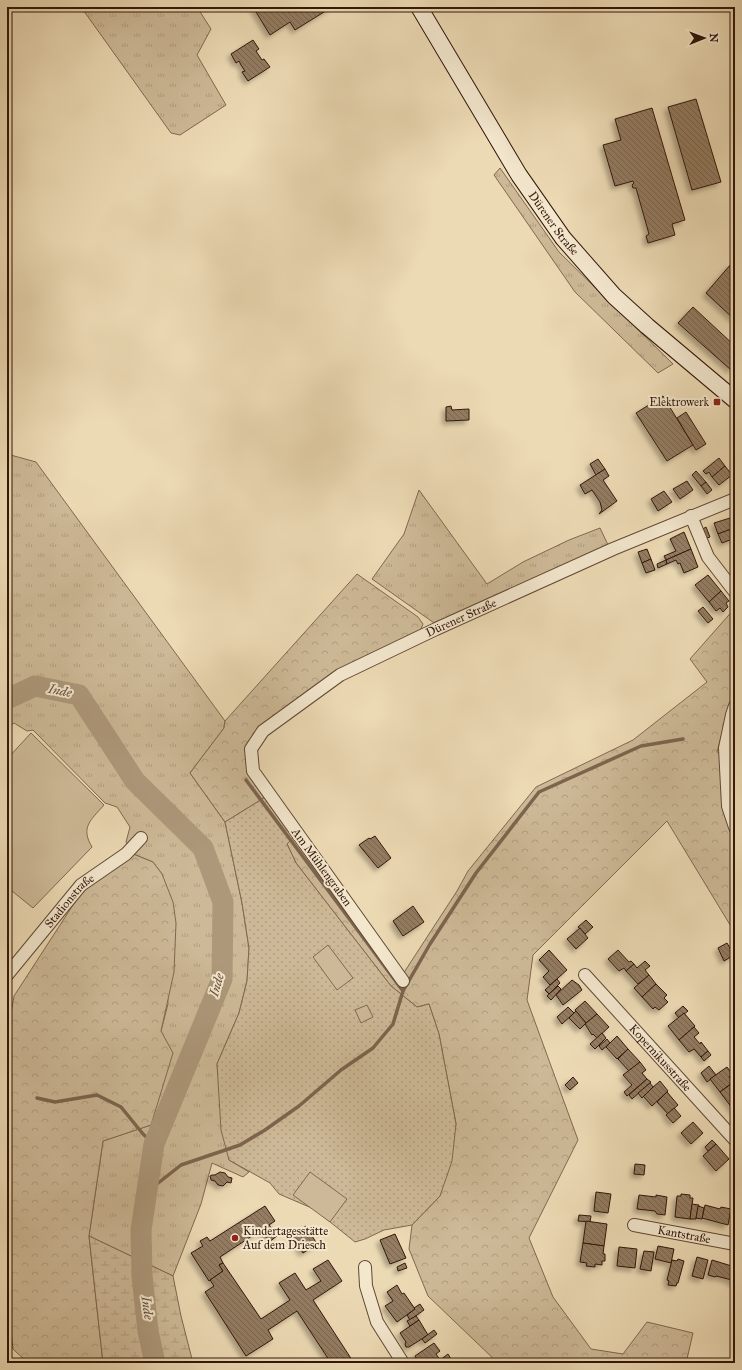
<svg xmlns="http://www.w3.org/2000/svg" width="742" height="1370" viewBox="0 0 742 1370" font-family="'IM FELL Great Primer',serif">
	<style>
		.grass { fill: url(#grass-tufts); stroke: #806850 }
		.forest { fill: url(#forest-crowns); stroke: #806850 }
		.wetland { fill: url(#wetland-marsh); stroke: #806850 }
		.park { fill: url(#park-dots); stroke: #806850 }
		.garden { fill: #cdb997; stroke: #806850 }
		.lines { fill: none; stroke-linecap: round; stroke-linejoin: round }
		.stream { stroke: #7c644d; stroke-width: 3.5 }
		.river { stroke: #ad987a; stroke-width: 21 }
		.building { fill: url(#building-back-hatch); stroke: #331709; filter: url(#shadow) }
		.street-casing { stroke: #614834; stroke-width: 14 }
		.secondary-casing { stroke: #331709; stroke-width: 18 }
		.street { stroke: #f3e7ce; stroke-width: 12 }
		.secondary { stroke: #f3e7ce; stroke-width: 16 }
		.poi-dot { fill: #8f2418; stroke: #f3e7ce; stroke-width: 1.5 }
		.labels { text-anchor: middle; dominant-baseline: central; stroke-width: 4; stroke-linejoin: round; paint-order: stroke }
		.street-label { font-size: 12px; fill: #331709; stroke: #f3e7ce }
		.poi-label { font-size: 12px; fill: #331709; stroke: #f3e7ce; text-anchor: end }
		.water-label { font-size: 13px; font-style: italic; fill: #644b36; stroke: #f3e7ce }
	</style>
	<defs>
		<pattern id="grass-tufts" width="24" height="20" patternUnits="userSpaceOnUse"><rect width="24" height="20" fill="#cdb997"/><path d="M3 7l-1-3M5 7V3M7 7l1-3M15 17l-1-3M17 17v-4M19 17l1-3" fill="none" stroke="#b09e81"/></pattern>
		<pattern id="forest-crowns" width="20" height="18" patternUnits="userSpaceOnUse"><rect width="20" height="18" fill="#cdb997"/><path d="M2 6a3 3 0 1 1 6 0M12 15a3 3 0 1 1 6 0" fill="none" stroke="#b09e81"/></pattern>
		<pattern id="wetland-marsh" width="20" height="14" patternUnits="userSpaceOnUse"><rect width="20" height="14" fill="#cdb997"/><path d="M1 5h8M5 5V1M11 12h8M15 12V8" fill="none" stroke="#b09e81"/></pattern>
		<pattern id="park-dots" width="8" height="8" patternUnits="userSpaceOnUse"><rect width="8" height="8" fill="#cdb997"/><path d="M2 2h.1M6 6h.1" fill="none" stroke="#b09e81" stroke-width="1.8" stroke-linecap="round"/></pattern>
		<pattern id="building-back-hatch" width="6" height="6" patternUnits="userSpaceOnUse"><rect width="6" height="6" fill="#937c62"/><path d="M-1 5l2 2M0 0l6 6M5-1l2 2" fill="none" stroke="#79654f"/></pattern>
		<filter id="shadow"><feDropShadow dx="-3.5" dy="3.5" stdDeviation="2" flood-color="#0004"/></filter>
	</defs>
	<rect width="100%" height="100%" fill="#ecdab4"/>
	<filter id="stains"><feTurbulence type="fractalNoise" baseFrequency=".005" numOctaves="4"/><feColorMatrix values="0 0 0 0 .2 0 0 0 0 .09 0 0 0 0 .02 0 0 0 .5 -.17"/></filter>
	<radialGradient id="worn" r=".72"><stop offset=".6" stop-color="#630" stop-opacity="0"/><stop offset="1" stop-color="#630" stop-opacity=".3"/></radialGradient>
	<g class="grass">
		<path d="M81,7H197L211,29L197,55L226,105L180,135L171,133Z"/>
		<path d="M500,168L559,252L673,364L658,373L575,292L494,175Z"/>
		<path d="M7,454L36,462L225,721L224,728L190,773L225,822L242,903L249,948L247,981L239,1013L217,1064L229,1160L249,1172L243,1177L212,1163L201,1204L173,1276L89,1236L103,1141L151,1125L161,1031L168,1004L162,874L153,862L133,854L126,842L130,827L117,807L105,803L33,730L27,731L14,723L7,728Z"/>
		<path d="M419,490L487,584L523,562L569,540L600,528L609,547L437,625L372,579L404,534Z"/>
	</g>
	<g class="forest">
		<path d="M357,574L418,617L423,624L419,634L339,672L247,748L267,796L225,822L190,773L224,728L225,721Z"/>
		<path d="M735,608V694L728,711L717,752L735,761V933L667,821L533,955L527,1000L578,1140L529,1238L553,1297L591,1349L623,1354L647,1322L693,1333L687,1359L696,1363H498L428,1296L409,1249L412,1225L440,1196L456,1124L439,1034L429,1004L417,1007L391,986L296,863L287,844L296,835L403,974L457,891L468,871L536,787L633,740L707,682L690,659Z"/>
		<path d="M133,854L153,862L162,874L173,902L176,923L174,972L161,1031L173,1053L151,1125L103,1141L89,1236L103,1363H28L13,1349L7,1294V1037L14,996L84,888Z"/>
	</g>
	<path class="wetland" d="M89,1236L173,1276L181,1316L193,1363H103Z"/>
	<path class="park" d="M267,796L296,835L287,844L296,863L391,986L417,1007L429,1004L439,1034L456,1124L452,1161L440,1196L412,1225L384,1230L365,1239L355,1242L314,1209L279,1194L270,1183L229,1160L221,1130L217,1064L239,1013L247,981L249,948L242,903L225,822Z"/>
	<g class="garden">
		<path d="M31,733L104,805C91,820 80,827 92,847L33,908L7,887V759Z"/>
		<path d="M328,945L353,978L337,990L313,957Z"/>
		<path d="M367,1005L373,1017L361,1023L355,1010Z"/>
		<path d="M310,1172L347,1199L330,1222L293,1195Z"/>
	</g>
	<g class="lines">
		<g class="stream">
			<path d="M403,991L430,944L476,873L539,792L641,746L683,739"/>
			<path d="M37,1098L55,1102L97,1095L121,1107L143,1134L154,1144"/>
			<path d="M148,1191L181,1165L240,1145L265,1130L299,1106L341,1070L373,1048L393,1024L403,991L246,780"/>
		</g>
		<path class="river" d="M7,699L35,686L79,695L135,781L203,848L223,902L222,979L154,1144L141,1230L142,1276L148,1331L155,1363"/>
	</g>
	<g class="building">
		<path d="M253,7H332L295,30L290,22L270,35Z"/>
		<path d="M253,40L259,49L256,51L262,60L264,59L270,67L248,81L242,72L245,71L241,65L239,61L236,63L231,54Z"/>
		<path d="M696,99L721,182L692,190L668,107Z"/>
		<path d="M652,108L685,220L672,224L675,235L648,243L646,236L649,234L636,188H633L632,185L634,183L633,181L615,186L603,145L621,140L615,119Z"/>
		<path d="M731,264L735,268V320L706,293Z"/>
		<path d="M693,307L735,346V365L731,370L678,323Z"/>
		<path d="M663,396L693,445L667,461L636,413Z"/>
		<path d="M451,406L452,410L469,409V420L446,421V407Z"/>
		<path d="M686,412L706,444L696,450L677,418Z"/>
		<path d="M719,458L725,466L712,477L709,472L706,474L703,471Z"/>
		<path d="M598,459L605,469L596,475L590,464Z"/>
		<path d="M725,466L732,475L719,485L712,477Z"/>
		<path d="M605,469L609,476L603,480L617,501L599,514L602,510L600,502L592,490L585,494L580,485Z"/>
		<path d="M696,471L706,482L701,486L692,475Z"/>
		<path d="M687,481L693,490L680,499L673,489Z"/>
		<path d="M706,482L712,490L707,494L701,486Z"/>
		<path d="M664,491L672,502L658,511L651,499Z"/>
		<path d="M730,518L734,528L718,534L714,523Z"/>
		<path d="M706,527L710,537L704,539L701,530Z"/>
		<path d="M734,528L735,538L722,543L718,534Z"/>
		<path d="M684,532L691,549L666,560L664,556L676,551L670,539Z"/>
		<path d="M647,549L651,559L642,563L638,552Z"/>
		<path d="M691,549L698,567L684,573L680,563L678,564L676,560L667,564L666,560Z"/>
		<path d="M651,559L655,570L646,573L642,563Z"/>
		<path d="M666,560L667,564L658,568L657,564Z"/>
		<path d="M708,575L721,591L709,602L695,585Z"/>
		<path d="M721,591L729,601L726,603L728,607L723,612L720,608L716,611L709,602Z"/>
		<path d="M703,607L713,619L708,623L698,611Z"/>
		<path d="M375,836L391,858L378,868L359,845L369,838L370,839Z"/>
		<path d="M413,906L424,922L403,936L393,921Z"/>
		<path d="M586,920L593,927L585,934L578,927Z"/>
		<path d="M580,928L588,938L576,949L567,939Z"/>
		<path d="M727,943L734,955L724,961L718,948Z"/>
		<path d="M549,950L567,970L550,985L543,977L549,971L539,960Z"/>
		<path d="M618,950L629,962L631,961L634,964L626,971L624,968L619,971L608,959Z"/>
		<path d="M645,961L650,966L645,970L649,975L638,984L626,971L634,964L637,968Z"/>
		<path d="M649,975L656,984L642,997L634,988Z"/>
		<path d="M557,979L560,983L549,994L545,990Z"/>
		<path d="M572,980L579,985L582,990L563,1005L556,995Z"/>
		<path d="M656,984L667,995L664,998L668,1002L659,1010L655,1007L653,1009L642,997Z"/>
		<path d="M558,986L561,989L551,1000L547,996Z"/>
		<path d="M585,1001L597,1014L586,1023L575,1010Z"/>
		<path d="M683,1006L688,1011L679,1018L675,1013Z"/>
		<path d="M568,1007L574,1013L562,1024L557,1017Z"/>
		<path d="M576,1011L586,1023L580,1029L569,1018Z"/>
		<path d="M684,1013L695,1026L679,1040L668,1026Z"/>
		<path d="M597,1014L609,1027L597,1038L593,1034L592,1035L585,1024Z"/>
		<path d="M694,1027L699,1033L694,1037L700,1044L701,1042L708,1051L701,1057L694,1049L689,1052L679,1040Z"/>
		<path d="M602,1033L606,1038L595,1049L590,1044Z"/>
		<path d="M617,1036L628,1049L617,1059L606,1047Z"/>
		<path d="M607,1039L610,1043L602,1050L599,1046Z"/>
		<path d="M628,1049L640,1062L629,1071L618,1059Z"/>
		<path d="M708,1051L711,1055L704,1061L701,1057Z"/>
		<path d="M640,1062L646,1070L642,1073L647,1079L627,1096L624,1092L632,1085L623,1075Z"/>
		<path d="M709,1066L716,1075L707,1082L701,1073Z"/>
		<path d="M727,1067L733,1075L729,1077L733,1082L720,1092L710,1079Z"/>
		<path d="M573,1077L578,1083L570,1090L565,1085Z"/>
		<path d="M647,1079L651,1082L632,1099L629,1095Z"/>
		<path d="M660,1081L668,1091L652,1106L643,1096Z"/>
		<path d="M650,1083L653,1087L642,1098L638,1093Z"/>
		<path d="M731,1084L735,1089V1112L720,1092Z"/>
		<path d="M667,1092L678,1105L668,1114L657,1102Z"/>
		<path d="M674,1108L681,1116L673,1123L666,1115Z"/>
		<path d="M693,1122L703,1133L691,1144L681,1133Z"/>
		<path d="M712,1140L716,1144L708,1151L705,1147Z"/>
		<path d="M716,1144L729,1159L716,1171L703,1156Z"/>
		<path d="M635,1164L645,1165L644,1175L634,1174Z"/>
		<path d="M220,1172L225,1173L228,1177L232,1178L231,1183L227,1182L223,1186L218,1185L215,1181L211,1180L210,1176L212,1175H215Z"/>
		<path d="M596,1192L611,1194L608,1213L594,1211Z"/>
		<path d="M681,1194L690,1195V1198H693L690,1219L675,1217L677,1196H681Z"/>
		<path d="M639,1195L656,1197V1195L667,1197L665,1215L657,1214L655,1211L637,1209Z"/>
		<path d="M692,1204L699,1205L696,1219H690Z"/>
		<path d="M705,1205L720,1209L721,1207L731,1209L728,1225L702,1218Z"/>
		<path d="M265,1206L275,1221L269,1225L277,1236L269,1242L261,1230L220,1257L223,1263L219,1265L223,1271L209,1281L191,1253L203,1246L200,1241L207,1237L210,1241Z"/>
		<path d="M698,1206L704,1208L702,1219L696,1218Z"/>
		<path d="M579,1215L591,1216L590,1222L578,1221Z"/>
		<path d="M586,1221L607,1224L604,1246L583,1243Z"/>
		<path d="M306,1226L317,1244L303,1253L292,1236Z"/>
		<path d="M395,1234L406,1258L390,1264L380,1240Z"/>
		<path d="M583,1243L604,1246L603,1254H605V1261H602V1265L595,1264V1267L586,1266L587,1263L580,1262Z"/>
		<path d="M658,1246L674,1249L671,1263L655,1259Z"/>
		<path d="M619,1247L637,1249L635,1268L617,1266Z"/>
		<path d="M644,1251L654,1252L651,1271L640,1269Z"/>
		<path d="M697,1257L708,1260L703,1279L692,1276Z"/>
		<path d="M678,1259L684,1261L678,1283H677L676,1286L668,1285L669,1281L667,1280L672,1260L677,1261Z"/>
		<path d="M328,1260L342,1281L313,1300L354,1363H331L297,1311L268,1330L273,1339L246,1356L205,1292L214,1286L210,1280L223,1271L219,1265L223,1263L261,1319L290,1300L279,1283L295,1273L306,1290L321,1281L313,1269Z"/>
		<path d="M712,1260L735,1267V1283L731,1282L732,1280L716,1276L715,1277L708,1275Z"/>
		<path d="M405,1263L407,1268L398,1271L397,1267Z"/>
		<path d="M397,1285L402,1294L404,1293L415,1309L397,1322L385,1306L393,1301L387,1292Z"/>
		<path d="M420,1304L424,1310L410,1320L407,1315L415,1309L414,1308Z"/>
		<path d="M416,1316L419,1320L410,1326L407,1321Z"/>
		<path d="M419,1320L428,1335L409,1347H406L405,1344L406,1342L400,1333Z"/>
		<path d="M434,1330L437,1334L425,1343L422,1339Z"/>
		<path d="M434,1343L440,1351L436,1354L440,1360L436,1363H419L415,1356Z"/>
		<path d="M448,1354L451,1359L445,1363H436Z"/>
	</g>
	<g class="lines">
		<g class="street-casing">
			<g id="street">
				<path d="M691,516L708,557L735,592"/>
				<path d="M735,706L732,715L725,748L728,806L735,827"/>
				<path id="s1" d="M7,975L81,885L126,854L141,838"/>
				<path id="s2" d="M585,975L735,1140"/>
				<path id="s3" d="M403,981L253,771L251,749L263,731L340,675L436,629L613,549L735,499"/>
				<path id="s4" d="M634,1225L735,1244"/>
				<path d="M365,1267L366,1286L377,1322L403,1363"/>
			</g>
		</g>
		<g class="secondary-casing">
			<g id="secondary">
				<path id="s5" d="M419,7L519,175L563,238L614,296L647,326L735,400"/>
			</g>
		</g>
		<use href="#street" class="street"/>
		<use href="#secondary" class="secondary"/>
	</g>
	<g class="poi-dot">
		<rect x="713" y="398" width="8" height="8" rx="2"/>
		<circle cx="235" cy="1238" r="4"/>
	</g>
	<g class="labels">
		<g class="street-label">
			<text stroke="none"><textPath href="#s5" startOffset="255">Dürener Straße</textPath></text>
			<text stroke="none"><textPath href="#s3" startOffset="531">Dürener Straße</textPath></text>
			<text transform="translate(322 867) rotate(54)">Am Mühlengraben</text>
			<text stroke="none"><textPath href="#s1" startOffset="97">Stadionstraße</textPath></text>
			<text stroke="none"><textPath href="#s2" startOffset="112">Kopernikusstraße</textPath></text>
			<text stroke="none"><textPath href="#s4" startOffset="51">Kantstraße</textPath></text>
		</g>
		<g class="poi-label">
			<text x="709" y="402">Elektrowerk</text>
			<text x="243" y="1231" text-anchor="start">Kindertagesstätte<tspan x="243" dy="14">Auf dem Driesch</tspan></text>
		</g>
		<g class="water-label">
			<text transform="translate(60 691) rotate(11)">Inde</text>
			<text transform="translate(217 985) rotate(-74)">Inde</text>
			<text transform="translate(147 1308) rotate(82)">Inde</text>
		</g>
	</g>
	<rect width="742" height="1370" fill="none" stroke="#ecdab4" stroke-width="24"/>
	<rect x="8" y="8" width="726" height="1354" fill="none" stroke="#331709" stroke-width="2"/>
	<rect x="12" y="12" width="718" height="1346" fill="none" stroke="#331709"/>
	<g transform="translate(704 38) rotate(89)" stroke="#f3e7ce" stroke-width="3" paint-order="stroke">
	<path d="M0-3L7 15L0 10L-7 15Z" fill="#331709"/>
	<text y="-6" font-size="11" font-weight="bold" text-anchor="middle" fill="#331709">N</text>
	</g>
	<rect width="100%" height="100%" filter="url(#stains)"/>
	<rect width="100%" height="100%" fill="url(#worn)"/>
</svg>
